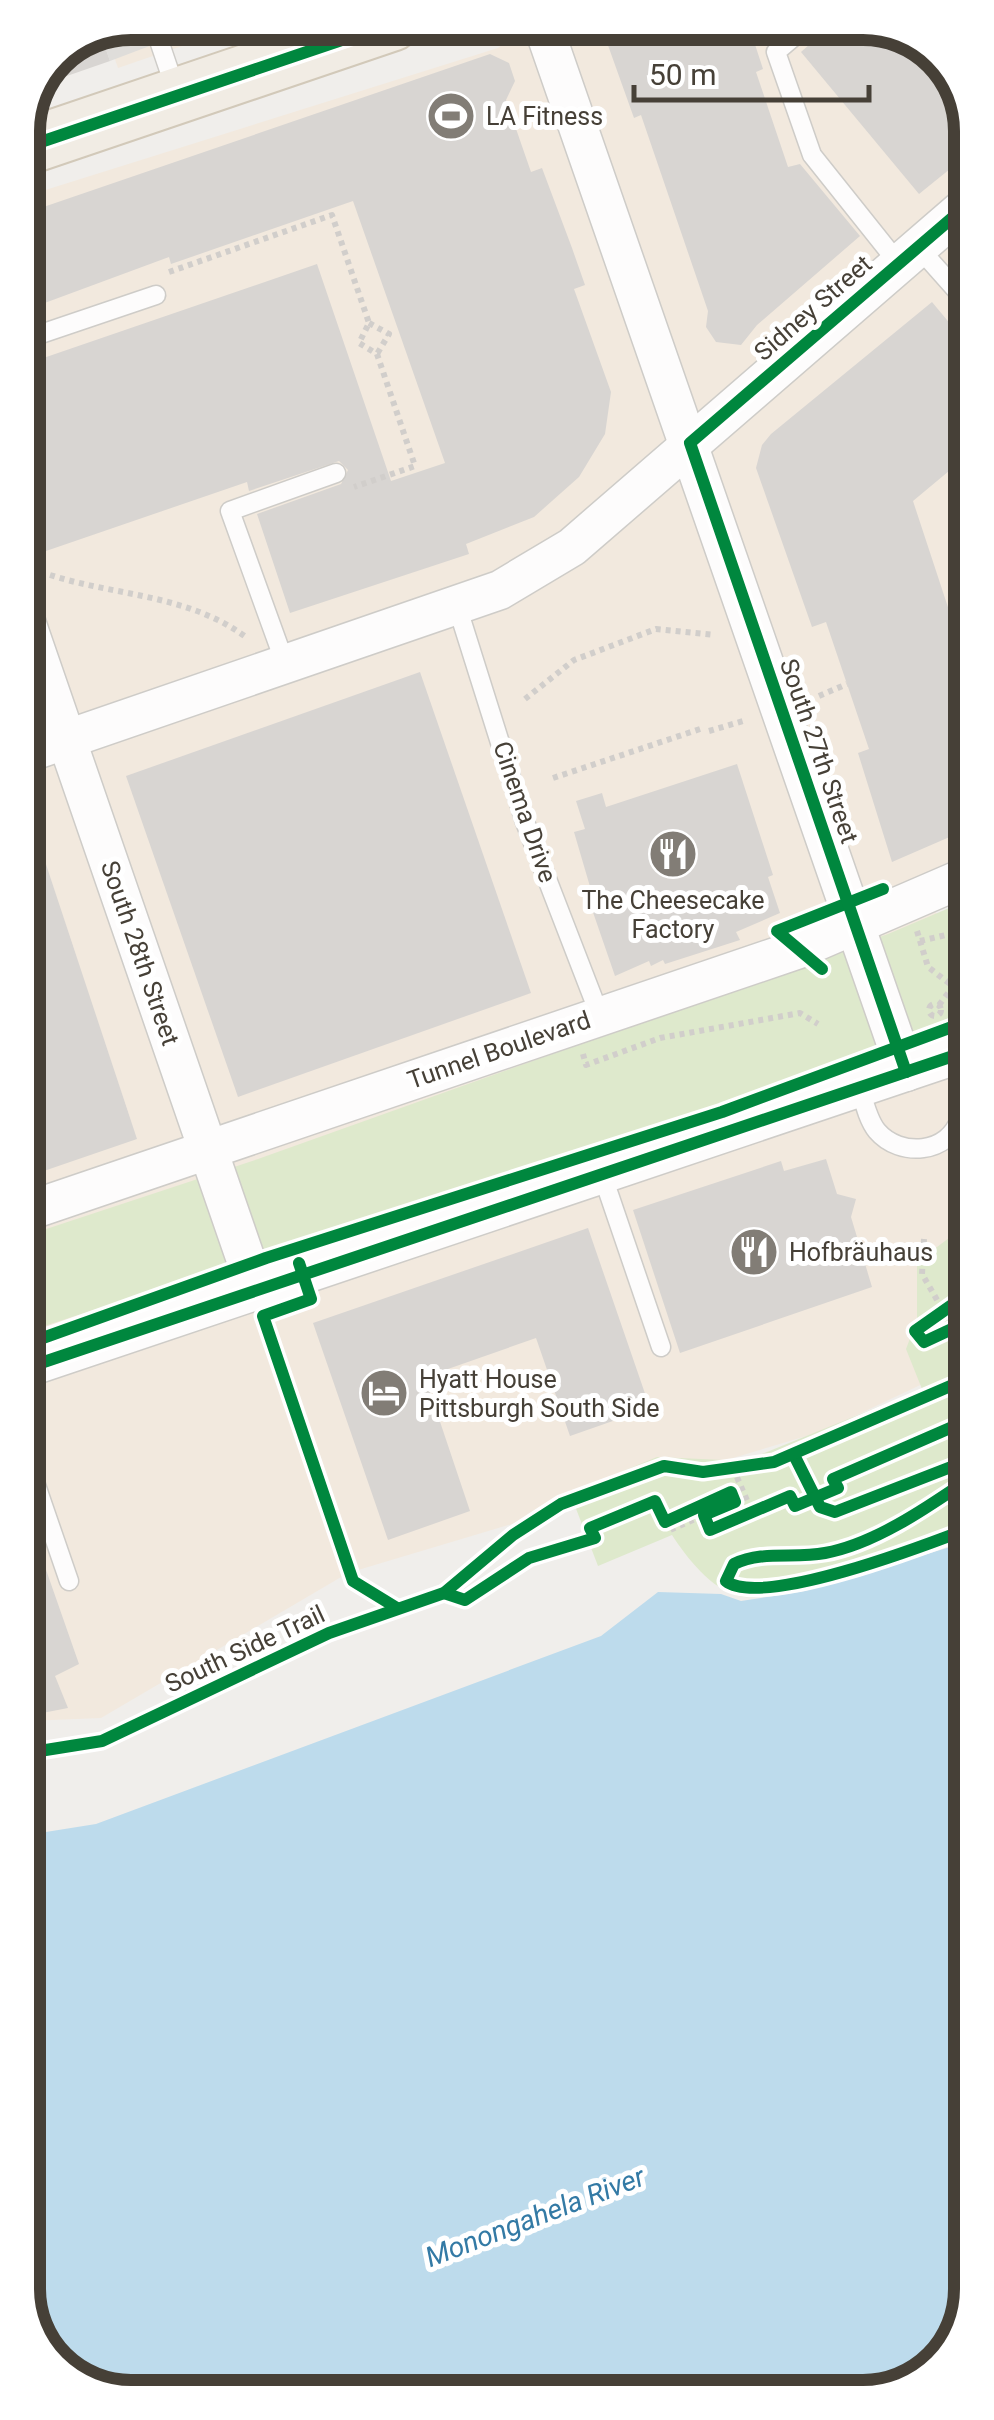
<svg xmlns="http://www.w3.org/2000/svg" width="994" height="2420" viewBox="0 0 994 2420" font-family="Roboto,sans-serif">
	<style>
		.commercial { fill: #f2e9de }
		.green { fill: #dee9cc }
		.parking { fill: #dfddda }
		.water { fill: #bddbec }
		.building { fill: #d8d5d2 }
		.lines { fill: none; stroke-linecap: round; stroke-linejoin: round }
		.lane-casing { stroke: #ceccc8; stroke-width: 21 }
		.street-casing { stroke: #ceccc8; stroke-width: 41 }
		.primary-casing { stroke: #d2c9b9; stroke-width: 59 }
		.path { stroke: #d1cecb; stroke-width: 6; stroke-dasharray: 5 5; stroke-linecap: butt }
		.lane { stroke: #fdfcfc; stroke-width: 18 }
		.street { stroke: #fdfcfc; stroke-width: 38 }
		.primary { stroke: #f1ece4; stroke-width: 55 }
		.cycleway-casing { stroke: #fff; stroke-width: 19 }
		.cycleway { stroke: #00873e; stroke-width: 12 }
		.labels { text-anchor: middle; dominant-baseline: central; stroke-width: 10; stroke-linejoin: round; paint-order: stroke }
		.poi-label { font-size: 25px; fill: #464037; stroke: #fff; text-anchor: start }
		.street-label { font-size: 25px; fill: #464037; stroke: #fff }
		.water-label { font-size: 28px; font-style: italic; fill: #337aa5; stroke: #fff }
		.rim { fill: none; stroke: #464037; stroke-width: 12 }
	</style>
	<rect width="100%" height="100%" fill="#f0eeeb"/>
	<g class="commercial">
		<path d="M131,23H249L118,68L106,33Z"/>
		<path d="M530,23H870L929,45L966,97L968,853L919,876L968,980L969,1362L823,1431L348,1573L101,1718L27,1721L23,197L498,48Z"/>
	</g>
	<g class="green">
		<path d="M968,900V1025L26,1332L25,1236L258,1159L888,934Z"/>
		<path d="M969,1223L970,1538C927,1551 773,1606 739,1596C711,1589 687,1558 672,1535L598,1566L570,1493L657,1457L745,1461L922,1389L906,1349L917,1320V1262Z"/>
	</g>
	<path class="parking" d="M131,23H198L200,27L110,61L101,35Z"/>
	<path class="water" d="M970,1541L971,2289L949,2354L897,2392L124,2397L65,2375L28,2323L27,1835L96,1824L601,1636L658,1592L721,1594L741,1601L805,1591Z"/>
	<g class="building">
		<path d="M600,23H748L763,69L756,72L788,167L800,164L860,236L757,325L741,345L716,342L706,327L708,311L641,115L634,118Z"/>
		<path d="M834,23H870L929,45L966,97V156L919,194L801,52Z"/>
		<path d="M101,35L110,61L41,85L55,54Z"/>
		<path d="M490,54L509,63L515,81L506,100L531,172L542,168L572,248L585,285L574,289L611,392L605,434L579,477L534,517L466,544L469,554L290,613L257,514L341,484L348,470L339,461L249,491L247,482L46,551L24,485L23,365L317,264L391,481L445,463L353,201L171,264L169,257L23,311V214Z"/>
		<path d="M932,302L967,344V456L913,501L967,665L968,829L892,862L858,753L869,749L826,622L812,627L756,468L762,445L771,434Z"/>
		<path d="M420,672L531,993L238,1097L126,776Z"/>
		<path d="M737,764L773,875L768,877L780,913L736,932L740,940L665,964L663,960L651,966L649,961L615,976L586,892L591,890L574,832L585,829L576,801L602,793L606,807Z"/>
		<path d="M24,813H29L137,1139L38,1173L25,1165Z"/>
		<path d="M826,1159L837,1194L856,1199L851,1217L872,1287L680,1353L633,1210L781,1161L784,1171Z"/>
		<path d="M588,1228L650,1408L570,1436L536,1338L425,1377L470,1511L388,1540L313,1323Z"/>
		<path d="M26,1524H30L79,1664L55,1676L68,1708L27,1716Z"/>
	</g>
	<g class="lines">
		<g class="lane-casing">
			<g id="lane">
				<path d="M153,23L175,88"/>
				<path d="M810,23L776,52L812,155L899,264"/>
				<path d="M918,247L966,301"/>
				<path d="M23,340L156,295"/>
				<path d="M457,606L525,822L600,1016"/>
				<path d="M286,666L230,511L336,473"/>
				<path d="M860,1088C864,1102 868,1120 877,1131C900,1158 949,1154 960,1118C966,1099 960,1074 955,1056"/>
				<path d="M602,1174L661,1347"/>
				<path d="M26,1177L37,1209"/>
				<path d="M26,1456L69,1581"/>
			</g>
		</g>
		<g class="street-casing">
			<g id="street">
				<path d="M542,23L906,1072"/>
				<path d="M24,616L256,1289"/>
				<path d="M24,754L500,590L572,547L966,206"/>
				<path d="M25,1212L799,949L968,876"/>
				<path d="M26,1368L968,1051"/>
			</g>
		</g>
		<g class="primary-casing">
			<path id="primary" d="M23,148L392,23"/>
		</g>
		<g class="path">
			<path d="M169,272L332,215L369,323L359,343L377,354L415,466L354,487"/>
			<path d="M369,323L389,334L377,354"/>
			<path d="M50,575C116,596 187,594 246,637"/>
			<path d="M961,645L967,643"/>
			<path d="M819,696L847,684"/>
			<path d="M525,699L574,660L656,629L715,635"/>
			<path d="M709,731L743,721"/>
			<path d="M553,778L703,728"/>
			<path d="M917,931L928,967L954,987L968,1011"/>
			<path d="M920,941L955,933L968,939"/>
			<circle cx="935" cy="1010" r="6"/>
			<path d="M939,1005L968,967"/>
			<path d="M583,1054L586,1065L660,1038L800,1013L818,1024"/>
			<path d="M924,1239L922,1274L965,1348L969,1390"/>
			<path d="M733,1468L752,1512"/>
			<path d="M665,1522L670,1530L704,1515"/>
		</g>
		<use href="#lane" class="lane"/>
		<use href="#street" class="street"/>
		<use href="#primary" class="primary"/>
		<g class="cycleway-casing">
			<g id="cycleway">
				<path d="M23,148L392,23"/>
				<path d="M822,969L777,931L883,889"/>
				<path d="M906,1072L690,443L966,206"/>
				<path d="M299,1263L311,1299L263,1316L353,1581L397,1608"/>
				<path d="M969,1293L915,1331L924,1342L969,1321"/>
				<path d="M26,1344L266,1258L722,1112L968,1021"/>
				<path d="M26,1368L968,1051"/>
				<path d="M794,1455L820,1507L835,1512L969,1460"/>
				<path d="M969,1479C928,1507 875,1544 825,1553C794,1559 763,1550 734,1564L726,1581C761,1609 926,1545 970,1528"/>
				<path d="M444,1593L465,1600L529,1558L595,1538L590,1528L655,1501L665,1522L731,1492L735,1502L704,1515L710,1530L790,1496L795,1506L838,1488L833,1479L957,1425L962,1436L969,1433"/>
				<path d="M27,1753L102,1741L329,1633L444,1593L513,1535L561,1504L664,1466L703,1472L774,1462L969,1378"/>
			</g>
		</g>
		<use href="#cycleway" class="cycleway"/>
	</g>
	<defs>
		<g id="stadium-disc" transform="scale(2.5)"><circle r="9.5" fill="#827d76" stroke="#fff"/><path d="M0-5a6.5 5 0 1 0 0 10a6.5 5 0 1 0 0-10ZM-3.5-1.8h7v3.6h-7Z" fill="#fff"/></g>
		<g id="restaurant-disc" transform="scale(2.5)"><circle r="9.5" fill="#827d76" stroke="#fff"/><path d="M-5-6h1v4h1v-4h1v4h1v-4h1v5L-1.5 .5V6h-2V.5L-5-1ZM5-6V6H3V1.5H1.5Q1.5-4 5-6Z" fill="#fff"/></g>
		<g id="hotel-disc" transform="scale(2.5)"><circle r="9.5" fill="#827d76" stroke="#fff"/><path d="M-6-4.5h1.5V1H6V5H4.5V3h-9V5H-6ZM-4 0a1.8 1.8 0 1 1 3.6 0ZM.5 0V-2.5h3Q6-2.5 6 0Z" fill="#fff"/></g>
	</defs>
	<g fill-rule="evenodd">
		<use href="#stadium-disc" x="451" y="116"/>
		<use href="#restaurant-disc" x="673" y="854"/>
		<use href="#restaurant-disc" x="754" y="1252"/>
		<use href="#hotel-disc" x="384" y="1393"/>
	</g>
	<g class="labels">
		<g class="poi-label">
			<text x="486" y="116">LA Fitness</text>
			<text x="673" y="900" text-anchor="middle">The Cheesecake<tspan x="673" dy="29">Factory</tspan></text>
			<text x="789" y="1252">Hofbräuhaus</text>
			<text x="419" y="1379">Hyatt House<tspan x="419" dy="29">Pittsburgh South Side</tspan></text>
		</g>
		<g class="street-label">
			<text transform="translate(813 308) rotate(-41)">Sidney Street</text>
			<text transform="translate(819 751) rotate(71)">South 27th Street</text>
			<text transform="translate(525 812) rotate(71)">Cinema Drive</text>
			<text transform="translate(140 953) rotate(71)">South 28th Street</text>
			<text transform="translate(499 1050) rotate(-19)">Tunnel Boulevard</text>
			<text transform="translate(245 1649) rotate(-25)">South Side Trail</text>
		</g>
		<g class="water-label">
			<text transform="translate(535 2217) rotate(-21)">Monongahela River</text>
		</g>
	</g>
	<path d="M0 0H994V2420H0ZM131 40H863A91 91 0 0 1 954 131V2289A91 91 0 0 1 863 2380H131A91 91 0 0 1 40 2289V131A91 91 0 0 1 131 40Z" fill="#fff" fill-rule="evenodd"/>
	<path class="rim" d="M131 40H863A91 91 0 0 1 954 131V2289A91 91 0 0 1 863 2380H131A91 91 0 0 1 40 2289V131A91 91 0 0 1 131 40Z"/>
	<path d="M634 85v15h235v-15" fill="none" stroke="#464037" stroke-width="5"/>
	<text x="649" y="85" font-size="30" fill="#464037" stroke="#ffffff" stroke-width="8" paint-order="stroke">50 m</text>
</svg>
